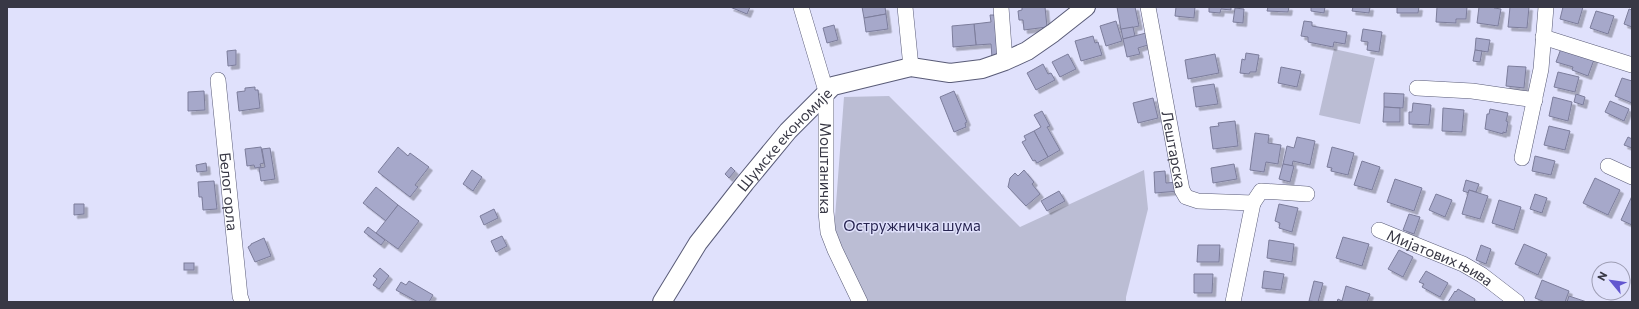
<svg xmlns="http://www.w3.org/2000/svg" width="1639" height="309" viewBox="0 0 1639 309" font-family="Commissioner,sans-serif">
	<style>
		.green { fill: #bbbdd4 }
		.building { fill: #a6a8ca; stroke: #7c7d9b; filter: url(#shadow) }
		.lines { fill: none; stroke-linecap: round; stroke-linejoin: round }
		.minor-casing { stroke: #595b77; stroke-width: 16 }
		.tertiary-casing { stroke: #595b77; stroke-width: 20 }
		.minor { stroke: #fff; stroke-width: 15 }
		.tertiary { stroke: #fff; stroke-width: 18 }
		.labels { text-anchor: middle; dominant-baseline: central; stroke-width: 3; stroke-linejoin: round; paint-order: stroke }
		.street-label { font-size: 15px; fill: #383845; stroke: #e0e1fc }
		.park-label { font-size: 15px; fill: #26234f; stroke: #e0e1fc }
	</style>
	<defs>
		<filter id="shadow"><feDropShadow dx="3.5" dy="3.5" stdDeviation="0" flood-color="#0004"/></filter>
	</defs>
	<rect width="100%" height="100%" fill="#e0e1fc"/>
	<g class="green">
		<path d="M1334,49L1375,58L1360,124L1319,115Z"/>
		<path d="M889,96L1020,227L1144,170L1148,209L1126,297V302H866L833,244L844,97Z"/>
	</g>
	<g class="building">
		<path d="M730,7H750L747,14Z"/>
		<path d="M862,7H885L886,14L864,18Z"/>
		<path d="M1022,7H1045L1047,27L1024,30L1023,20H1019L1018,11L1022,10Z"/>
		<path d="M1117,7H1135L1139,26L1121,30Z"/>
		<path d="M1176,7H1195L1194,18L1175,16Z"/>
		<path d="M1209,7H1231V10L1221,9L1220,13L1209,12Z"/>
		<path d="M1268,7H1289L1288,12L1267,11Z"/>
		<path d="M1311,7H1325L1324,13L1311,11Z"/>
		<path d="M1353,7H1370L1369,13L1352,11Z"/>
		<path d="M1397,7H1419L1418,13H1397Z"/>
		<path d="M1437,7H1467L1466,19H1456V23L1436,22Z"/>
		<path d="M1479,7H1494V8L1501,9L1498,26L1477,23Z"/>
		<path d="M1510,7H1529L1527,28L1508,27Z"/>
		<path d="M1563,7H1583L1578,24L1560,19Z"/>
		<path d="M1235,8L1244,9L1243,23L1233,22Z"/>
		<path d="M1629,9L1632,10V27L1624,24Z"/>
		<path d="M1596,11L1614,16L1608,34L1590,28Z"/>
		<path d="M886,14L888,29L866,32L864,18Z"/>
		<path d="M990,15H998L1001,57L992,58L991,44L976,45L974,24L991,22Z"/>
		<path d="M1116,21L1122,41L1106,46L1100,26Z"/>
		<path d="M1304,21L1312,22V26L1347,32L1345,44L1334,42L1333,47L1308,42V37L1301,36Z"/>
		<path d="M974,24L976,45L953,47L952,26Z"/>
		<path d="M834,25L838,40L827,43L823,28Z"/>
		<path d="M1133,27L1135,36L1123,39L1121,29Z"/>
		<path d="M1363,29L1382,32L1379,52L1367,50L1368,42L1361,41Z"/>
		<path d="M1146,33L1148,45L1138,48L1140,54L1127,57L1123,39Z"/>
		<path d="M1093,36L1095,43L1098,42L1102,55L1081,61L1075,41Z"/>
		<path d="M1476,38L1490,40L1488,52L1475,50Z"/>
		<path d="M1562,46L1595,57L1588,76L1572,70L1573,67L1556,62Z"/>
		<path d="M236,50V65L228,66L227,51Z"/>
		<path d="M1475,50L1482,51L1480,62L1473,61Z"/>
		<path d="M1246,53L1259,55L1256,72H1250L1249,74L1240,73L1242,59L1245,60Z"/>
		<path d="M1068,54L1076,69L1060,77L1052,62Z"/>
		<path d="M1215,54L1219,73L1188,79L1185,60Z"/>
		<path d="M1043,64L1048,74L1051,73L1055,80L1036,90L1027,73Z"/>
		<path d="M1508,66L1526,67L1524,88L1506,86Z"/>
		<path d="M1281,67L1301,71L1297,87L1278,83Z"/>
		<path d="M1558,72L1579,77L1575,92L1554,87Z"/>
		<path d="M1622,78L1632,81V103L1615,96Z"/>
		<path d="M1214,84L1218,104L1196,107L1193,87Z"/>
		<path d="M255,87V90H258L260,108L239,111L237,92L245,91V88Z"/>
		<path d="M204,91L205,110L188,111V92Z"/>
		<path d="M954,91L967,122L965,123L966,127L954,132L940,97Z"/>
		<path d="M1384,93L1404,94L1403,108L1384,107Z"/>
		<path d="M1576,94L1585,97L1583,105L1574,102Z"/>
		<path d="M1553,97L1572,102L1568,121L1549,116Z"/>
		<path d="M1153,98L1158,118L1138,123L1133,103Z"/>
		<path d="M1610,101L1629,109L1624,121L1605,112Z"/>
		<path d="M1413,103L1431,105L1429,125L1409,124V112H1412Z"/>
		<path d="M1384,107L1400,108V122H1383Z"/>
		<path d="M1443,108L1464,110L1462,132L1442,131Z"/>
		<path d="M1490,109L1508,113L1506,121L1508,122L1506,133L1503,132V134L1485,129L1487,114H1489Z"/>
		<path d="M1042,111L1050,126L1047,127L1060,150L1048,157L1034,131L1041,127L1034,115Z"/>
		<path d="M1235,121L1238,146L1213,149L1210,127L1219,126L1218,123Z"/>
		<path d="M1549,126L1570,131L1565,150L1544,145Z"/>
		<path d="M1034,131L1048,157L1037,163L1035,160L1033,161L1022,142L1026,140L1024,136Z"/>
		<path d="M1255,133L1269,135L1268,143L1281,145L1278,164L1266,162L1264,172L1250,170Z"/>
		<path d="M1297,137L1315,141L1310,165L1293,161L1292,166L1283,164L1287,146L1294,148Z"/>
		<path d="M1628,137L1632,139V148L1624,145Z"/>
		<path d="M261,147L264,163L260,164L261,167L255,168L254,165L247,166L245,149Z"/>
		<path d="M398,147L408,156L410,153L429,167L415,185L418,187L410,197L378,172Z"/>
		<path d="M1332,147L1354,153L1348,175L1331,171L1332,168L1327,167Z"/>
		<path d="M270,148L275,179L261,181L259,168L265,167L262,149Z"/>
		<path d="M1535,156L1555,161L1551,175L1532,171Z"/>
		<path d="M1362,161L1380,167L1372,190L1354,185Z"/>
		<path d="M206,163L207,171L197,172L196,165Z"/>
		<path d="M1234,164L1237,179L1213,183L1211,168Z"/>
		<path d="M1283,164L1294,166L1290,182L1279,179Z"/>
		<path d="M731,167L735,171L729,178L725,174Z"/>
		<path d="M472,170L482,177L473,191L463,184Z"/>
		<path d="M1024,170L1034,182L1032,184L1040,194L1026,206L1008,187L1010,178L1015,173L1018,176Z"/>
		<path d="M1165,171L1166,183L1178,182L1179,191L1155,193L1154,172Z"/>
		<path d="M1595,178L1620,190L1608,215L1583,203Z"/>
		<path d="M1395,179L1422,188L1414,211L1387,202Z"/>
		<path d="M1466,180L1479,184L1476,192L1469,190V193L1463,191Z"/>
		<path d="M214,181L217,209L203,210L202,197H199L198,182Z"/>
		<path d="M376,187L398,205L386,221L363,203Z"/>
		<path d="M1469,190L1488,196L1480,219L1462,214Z"/>
		<path d="M1059,191L1065,201L1047,211L1041,201Z"/>
		<path d="M1436,194L1452,200L1445,217L1429,210Z"/>
		<path d="M1535,194L1547,198L1542,213L1530,209Z"/>
		<path d="M1632,196V225L1621,220Z"/>
		<path d="M1499,200L1521,207L1514,230L1492,223Z"/>
		<path d="M74,204H84V214L74,215Z"/>
		<path d="M1279,204L1298,208L1292,232L1279,228L1280,223L1275,221Z"/>
		<path d="M398,205L419,221L398,249L376,233Z"/>
		<path d="M494,209L498,218L484,225L480,216Z"/>
		<path d="M1409,214L1420,217L1414,234L1403,230Z"/>
		<path d="M368,227L385,240L381,245L364,232Z"/>
		<path d="M502,236L507,246L496,252L491,241Z"/>
		<path d="M1343,237L1369,244L1362,266L1336,258Z"/>
		<path d="M264,238L271,256L255,262L248,247L251,245V244Z"/>
		<path d="M1269,240L1294,244L1292,262L1267,258Z"/>
		<path d="M1524,244L1547,254L1538,275L1515,264Z"/>
		<path d="M1198,245H1220L1219,262H1197Z"/>
		<path d="M1481,245L1491,249L1486,264L1476,260Z"/>
		<path d="M1399,250L1413,257L1403,277L1388,269Z"/>
		<rect x="184" y="263" width="10" height="7"/>
		<path d="M380,268L389,276L379,289L373,285L377,279L373,276Z"/>
		<path d="M1264,271L1284,274L1281,290L1262,288Z"/>
		<path d="M1426,271L1448,283L1440,297L1422,287L1424,284L1419,282Z"/>
		<path d="M1194,274H1213L1212,293H1194Z"/>
		<path d="M1542,280L1569,291L1565,302H1545L1535,298Z"/>
		<path d="M409,281L433,295L429,302H418L396,290L401,282L406,285Z"/>
		<path d="M1314,281L1323,283L1318,302L1309,301Z"/>
		<path d="M1346,286L1370,294L1367,302H1337L1338,299L1342,301Z"/>
		<path d="M1458,289L1475,299L1474,302H1448L1455,291L1456,292Z"/>
		<path d="M1569,296L1587,302H1567Z"/>
	</g>
	<g class="lines">
		<g class="minor-casing">
			<g id="minor">
				<path id="s1" d="M801,7L826,91V212L828,232L835,250L860,302"/>
				<path d="M905,7L911,67"/>
				<path d="M1001,7L1005,61"/>
				<path id="s2" d="M1148,7L1182,190L1186,197L1198,201L1253,203L1233,302"/>
				<path d="M1543,37L1632,65"/>
				<path id="s3" d="M218,80L240,296L242,302"/>
				<path d="M1417,88L1472,91L1535,100"/>
				<path d="M1522,158L1541,69L1546,7"/>
				<path d="M1608,166L1632,177"/>
				<path d="M1253,203L1261,191L1307,194"/>
				<path id="s4" d="M1379,230L1463,264L1482,275L1517,302"/>
			</g>
		</g>
		<g class="tertiary-casing">
			<g id="tertiary">
				<path id="s5" d="M662,302L698,243L745,183L788,131L833,86L911,67L950,73L982,69L1005,61L1027,51L1053,33L1086,7"/>
			</g>
		</g>
		<use href="#minor" class="minor"/>
		<use href="#tertiary" class="tertiary"/>
	</g>
	<g class="labels">
		<g class="street-label">
			<text stroke="none"><textPath href="#s5" startOffset="204">Шумске економије</textPath></text>
			<text stroke="none"><textPath href="#s2" startOffset="145">Лештарска</textPath></text>
			<text stroke="none"><textPath href="#s1" startOffset="165">Моштаничка</textPath></text>
			<text stroke="none"><textPath href="#s3" startOffset="112">Белог орла</textPath></text>
			<text stroke="none"><textPath href="#s4" startOffset="67">Мијатових њива</textPath></text>
		</g>
		<g class="park-label">
			<text x="912" y="225">Остружничка шума</text>
		</g>
	</g>
	<rect width="1639" height="309" fill="none" stroke="#383845" stroke-width="16"/>
	<g transform="translate(1611 281) rotate(299)"><circle r="19" fill="#e0e1fc" stroke="#9d9db3"/>
	<path d="M0-3L7 15L0 10L-7 15Z" fill="#6256cf"/>
	<text y="-6" font-size="11" font-weight="bold" text-anchor="middle" fill="#383845">N</text>
	</g>
</svg>
